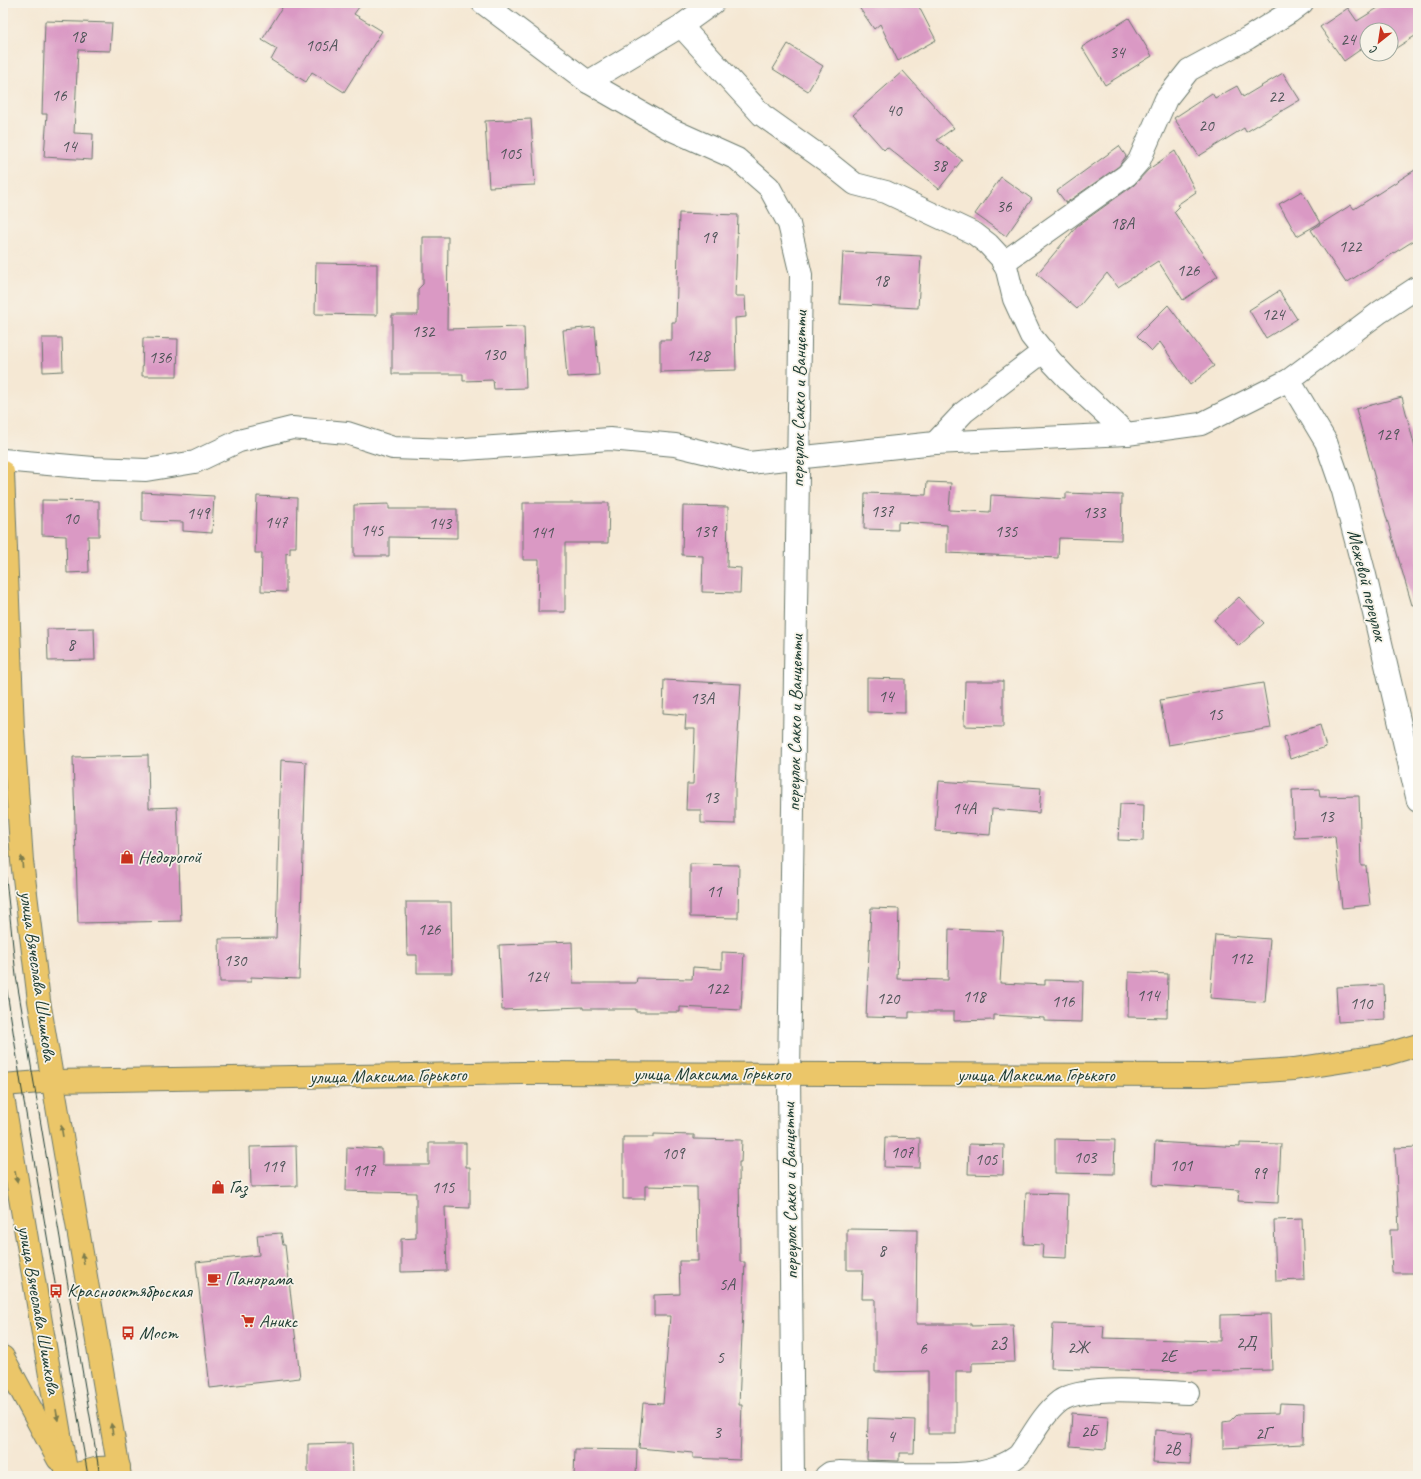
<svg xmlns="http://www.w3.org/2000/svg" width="1421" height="1479" viewBox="0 0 1421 1479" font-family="Caveat,sans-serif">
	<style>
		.building { fill: #da99c4 }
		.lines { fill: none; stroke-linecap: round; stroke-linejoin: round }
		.minor-casing { stroke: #6a796c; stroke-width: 24 }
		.major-casing { stroke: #6a796c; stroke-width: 24 }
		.minor { stroke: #fff; stroke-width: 22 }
		.major { stroke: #ebc669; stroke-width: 22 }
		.tram { stroke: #1f3d34; stroke-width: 1 }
		.oneway { fill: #7b7b4c }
		.labels { text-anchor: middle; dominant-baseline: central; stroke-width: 3.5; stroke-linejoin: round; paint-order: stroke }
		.number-label { font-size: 17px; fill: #4e5458 }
		.street-label { font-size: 19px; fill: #1f3d34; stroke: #f7f3e8 }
		.poi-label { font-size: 19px; fill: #1f3d34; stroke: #f7f3e8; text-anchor: start }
	</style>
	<rect width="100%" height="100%" fill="#f7f3e8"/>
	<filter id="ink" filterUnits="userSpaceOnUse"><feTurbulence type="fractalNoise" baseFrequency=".025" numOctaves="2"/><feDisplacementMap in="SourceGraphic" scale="8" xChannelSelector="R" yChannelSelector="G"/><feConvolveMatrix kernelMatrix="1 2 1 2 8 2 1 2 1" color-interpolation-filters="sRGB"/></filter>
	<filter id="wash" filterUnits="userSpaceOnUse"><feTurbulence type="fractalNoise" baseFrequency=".012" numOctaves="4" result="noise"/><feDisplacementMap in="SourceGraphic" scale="16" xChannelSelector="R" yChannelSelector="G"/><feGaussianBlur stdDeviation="0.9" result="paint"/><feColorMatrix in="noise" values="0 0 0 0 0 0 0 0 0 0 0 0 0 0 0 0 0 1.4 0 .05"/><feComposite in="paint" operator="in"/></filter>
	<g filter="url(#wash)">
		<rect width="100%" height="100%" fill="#f5e8d4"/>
		<g id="blocks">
			<g class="building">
				<path d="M285,3H362L354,14L382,31L344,92L312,72L306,82L271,60L277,49L262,40Z"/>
				<path d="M856,3H917L936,40L898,61L880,24L874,29Z"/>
				<path d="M1386,3H1418V34L1393,50L1391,46V30H1367V45L1344,61L1320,27L1348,8L1357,21Z"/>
				<path d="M1129,18L1152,56L1105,85L1082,47Z"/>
				<path d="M45,21L112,23L110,51L78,50L74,133L93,134L92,160L44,157L47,114H42Z"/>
				<path d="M788,44L823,66L808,91L773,69Z"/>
				<path d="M903,71L954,128L937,140L962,160L939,189L887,147L884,150L853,115Z"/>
				<path d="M1283,73L1300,100L1246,132L1244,128L1199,156L1174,118L1212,93L1215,98L1237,86L1243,97Z"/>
				<path d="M531,119L535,185L489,187L485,121Z"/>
				<path d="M1119,146L1126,156L1119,166L1066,203L1057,191Z"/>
				<path d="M1175,151L1196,192L1177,205L1179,207L1174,212L1218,276L1183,300L1158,261L1118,287L1107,273L1077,309L1037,274L1077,226L1134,185L1149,169Z"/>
				<path d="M1418,168V238L1346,283L1311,230L1351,205L1354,209Z"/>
				<path d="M1001,177L1032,199L1006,236L975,214Z"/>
				<path d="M1302,191L1320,223L1297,236L1279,204Z"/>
				<path d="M679,213L738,215L735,296H745L746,317L735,318L736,370L660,372V340H672V322H676Z"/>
				<path d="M423,237H448L447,329L524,327L526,388L494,389L493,380L463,381V374H392V315H418V289L423,284Z"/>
				<path d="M843,252L921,256L918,308L840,304Z"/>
				<path d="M316,263L377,264V315L315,314Z"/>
				<path d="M1279,291L1297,319L1266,338L1249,310Z"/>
				<path d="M1168,305L1214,366L1190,385L1160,342L1152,351L1137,336Z"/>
				<path d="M595,327L599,375L567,377L563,330Z"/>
				<path d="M42,338H62L63,371L43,372Z"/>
				<path d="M143,338L178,339L177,376H142Z"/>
				<path d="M1402,397L1418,459V604L1412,605L1374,475L1356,409Z"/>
				<path d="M927,482L951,483L949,510L990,512L991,495L1066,499V493L1122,495L1121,540L1059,538L1058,558L947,553V525L898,522V530L864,529L865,493L926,495Z"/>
				<path d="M142,492L214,496L212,533L183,531V522L142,521Z"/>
				<path d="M257,496L297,498L296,547H290V554L286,553V592L261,591L262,553H255Z"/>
				<path d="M42,500L99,501V536H88L89,572L67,573L66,536L42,535Z"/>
				<path d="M523,503H609L608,543H565V612H538L539,560H523Z"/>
				<path d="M389,504V509H457V538L389,537V556H354V505Z"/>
				<path d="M683,506L728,507L727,567L741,568L740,593L702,592L703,556L682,555Z"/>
				<path d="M1239,597L1264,623L1239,646L1214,620Z"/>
				<path d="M94,628L95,660L48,661L47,629Z"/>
				<path d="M867,678L905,679V713L867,712Z"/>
				<path d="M664,680L741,684L735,785V824L701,823V810H686L687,784H693L695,729H685L686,715L663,713Z"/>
				<path d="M965,681H1003V727L964,726Z"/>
				<path d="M1263,683L1271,728L1168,745L1160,700Z"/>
				<path d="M1320,725L1326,747L1290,759L1284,737Z"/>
				<path d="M148,755L149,808L177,807L181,921L78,923L73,757Z"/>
				<path d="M281,760L306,762L299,979L251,977V982H220L219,939L276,938Z"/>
				<path d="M939,781L1041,788L1039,813L992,809L990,835L935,831Z"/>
				<path d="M1319,789L1320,797L1359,796L1361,866H1366L1370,905L1342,908L1335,836L1294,838L1292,790Z"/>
				<path d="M1120,804L1144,805L1143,841L1118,840Z"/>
				<path d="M690,864L739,865L738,918L690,917Z"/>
				<path d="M406,902H451L452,973H417V955H407Z"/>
				<path d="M871,908L899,909L897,979L948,980L949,929L1003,931L1000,983L1045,985V980L1083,981L1082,1022L1044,1021V1018L994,1015V1020L954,1021V1012H909V1018L866,1017Z"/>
				<path d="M1215,935L1270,939L1265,1002L1210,998Z"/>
				<path d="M572,942L573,983H636L637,978L692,979L693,967L722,969V952L744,953L741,1010L680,1007V1012H636V1009H583V1007L502,1010L499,945Z"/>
				<path d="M1129,972L1168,974L1167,1018L1128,1017Z"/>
				<path d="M1384,985L1385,1019L1338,1022L1336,987Z"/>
				<path d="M654,1134L694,1135V1139L742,1140L741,1162H739L740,1262H745L739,1405H742L740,1460L693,1458V1453L639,1448L643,1403L663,1404L670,1316H654V1295L680,1294L679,1261H698L697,1187L645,1186V1199H623V1137H654Z"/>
				<path d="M885,1137L920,1138L919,1168L884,1167Z"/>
				<path d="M1055,1139L1115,1140L1114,1174L1055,1173Z"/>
				<path d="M1155,1142L1240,1147V1143L1281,1144L1278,1203L1238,1201L1239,1190L1153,1185Z"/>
				<path d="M429,1143H466V1167H470V1208L445,1207L447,1271L401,1272V1239L416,1238V1193L346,1191L347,1147L382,1149V1165H429Z"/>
				<path d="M969,1144L1004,1145L1003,1175L968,1174Z"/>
				<path d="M296,1146L297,1186L251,1187L250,1147Z"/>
				<path d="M1418,1147V1273H1392L1390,1230H1399L1395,1148Z"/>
				<path d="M1026,1193L1068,1194L1066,1258L1042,1257L1043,1245L1024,1244Z"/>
				<path d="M1302,1219L1304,1280L1276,1281L1274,1220Z"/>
				<path d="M847,1229L917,1230L916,1324H971V1326L1013,1325L1015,1362L972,1363V1371H956V1434H928V1371L875,1372V1299H862L863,1270H847Z"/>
				<path d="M281,1233L283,1245H285L300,1378L210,1388L196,1262L259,1255L257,1235Z"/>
				<path d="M1270,1314L1272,1370L1186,1372L1051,1368L1053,1324L1104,1326L1103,1338L1220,1341V1315Z"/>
				<path d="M1280,1403L1304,1404L1303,1444L1223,1448V1422L1230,1421L1237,1414L1279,1413Z"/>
				<path d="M1072,1413L1108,1416L1106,1449L1070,1446Z"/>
				<path d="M868,1418L915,1420L914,1453H899V1461L867,1460Z"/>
				<path d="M1155,1430L1192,1433L1190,1465L1153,1463Z"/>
				<path d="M352,1443L353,1475L308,1476V1444Z"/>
				<path d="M575,1449L637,1450L636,1476H574Z"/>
			</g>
		</g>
	</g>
	<g filter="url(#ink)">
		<use href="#blocks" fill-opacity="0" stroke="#6a796c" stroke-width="1"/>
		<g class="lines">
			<g class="minor-casing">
				<g id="minor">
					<path d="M483,3L588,82L668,128L737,159L769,187L789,224L801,275L789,1075L793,1476"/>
					<path d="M681,26L762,115L825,160L855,184L886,192L975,234L988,244L1001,258L1007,270L1014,299L1031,336L1051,361L1067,378L1127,434"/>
					<path d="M588,82L681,26L713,3"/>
					<path d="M1003,263L1127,175L1139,161L1166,99L1189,70L1248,38L1290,12L1302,3"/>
					<path d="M1289,380L1326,442L1343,491L1365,575L1418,801"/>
					<path d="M935,443L964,412L1044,351"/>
					<path d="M3,460L93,468L146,470L195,462L239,441L292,428L347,433L393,448L451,450L610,439L675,445L749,463L935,443L1127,434L1201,424L1289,380L1380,312L1418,287"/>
					<path d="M826,1476L830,1473L840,1472C862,1473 883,1473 905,1474C940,1474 990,1479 1019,1455C1032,1437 1042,1415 1060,1401C1084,1384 1157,1392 1188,1393"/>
				</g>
			</g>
			<g class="major-casing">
				<g id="major">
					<path d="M3,472L13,730L22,861L39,1001L120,1476"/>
					<path d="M3,1085L53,1081L523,1073L1205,1075L1294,1069L1384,1055L1418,1045"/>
					<path d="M3,1097L67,1476"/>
					<path d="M3,1357L58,1459"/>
					<path d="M69,1476L99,1468L119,1467"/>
				</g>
			</g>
			<use href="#minor" class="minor"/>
			<use href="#major" class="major"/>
			<g class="tram">
				<path d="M3,828L5,868L16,976L100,1476"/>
				<path d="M3,965L21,1084L88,1476"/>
			</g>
		</g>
		<defs><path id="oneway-solid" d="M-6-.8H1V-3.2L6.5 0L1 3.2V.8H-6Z"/></defs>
		<g class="oneway">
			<use href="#oneway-solid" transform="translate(22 862) rotate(-96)"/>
			<use href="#oneway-solid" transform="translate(62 1131) rotate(-99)"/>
			<use href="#oneway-solid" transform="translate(16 1177) rotate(80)"/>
			<use href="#oneway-solid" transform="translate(83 1259) rotate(-100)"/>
			<use href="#oneway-solid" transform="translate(57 1415) rotate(80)"/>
			<use href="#oneway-solid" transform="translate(112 1429) rotate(-100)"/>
		</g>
	</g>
	<defs>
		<g id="shop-bare" transform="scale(1.08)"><path d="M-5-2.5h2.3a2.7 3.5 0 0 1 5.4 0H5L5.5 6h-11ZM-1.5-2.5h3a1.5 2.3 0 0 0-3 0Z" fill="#c8321e" stroke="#f7f3e8" stroke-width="2.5" paint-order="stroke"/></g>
		<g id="cafe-bare" transform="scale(1.08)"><path d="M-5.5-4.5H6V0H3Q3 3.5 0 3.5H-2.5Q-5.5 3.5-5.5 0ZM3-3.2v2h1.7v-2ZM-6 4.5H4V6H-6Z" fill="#c8321e" stroke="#f7f3e8" stroke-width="2.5" paint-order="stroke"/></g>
		<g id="bus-bare" transform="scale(1.08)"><path d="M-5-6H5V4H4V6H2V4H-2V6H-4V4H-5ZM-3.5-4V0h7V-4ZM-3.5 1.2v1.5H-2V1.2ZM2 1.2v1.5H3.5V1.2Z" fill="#c8321e" stroke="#f7f3e8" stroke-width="2.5" paint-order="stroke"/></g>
		<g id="supermarket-bare" transform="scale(1.08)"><path d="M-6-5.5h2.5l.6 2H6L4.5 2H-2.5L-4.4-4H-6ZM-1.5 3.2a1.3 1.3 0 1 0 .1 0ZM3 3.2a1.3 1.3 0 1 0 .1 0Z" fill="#c8321e" stroke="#f7f3e8" stroke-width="2.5" paint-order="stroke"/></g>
	</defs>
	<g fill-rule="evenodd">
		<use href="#shop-bare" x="127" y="857"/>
		<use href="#shop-bare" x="218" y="1187"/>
		<use href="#cafe-bare" x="214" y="1279"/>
		<use href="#bus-bare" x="56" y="1291"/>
		<use href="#supermarket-bare" x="248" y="1321"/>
		<use href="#bus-bare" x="128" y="1333"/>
	</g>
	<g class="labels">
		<g class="number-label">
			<text x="78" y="36">18</text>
			<text x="1348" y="39">24</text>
			<text x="321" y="45">105А</text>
			<text x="1117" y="52">34</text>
			<text x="59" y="95">16</text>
			<text x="1276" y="96">22</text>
			<text x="894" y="110">40</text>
			<text x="1206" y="125">20</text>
			<text x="69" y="146">14</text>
			<text x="510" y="153">105</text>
			<text x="939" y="165">38</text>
			<text x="1004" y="206">36</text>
			<text x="1122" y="223">18А</text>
			<text x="709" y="237">19</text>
			<text x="1350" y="246">122</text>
			<text x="1188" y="270">126</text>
			<text x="881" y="280">18</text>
			<text x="1273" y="314">124</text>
			<text x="423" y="331">132</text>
			<text x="494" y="354">130</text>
			<text x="698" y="355">128</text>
			<text x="160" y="357">136</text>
			<text x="1387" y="434">129</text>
			<text x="882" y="511">137</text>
			<text x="1094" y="512">133</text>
			<text x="198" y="513">149</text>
			<text x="71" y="518">10</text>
			<text x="276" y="522">147</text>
			<text x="440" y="523">143</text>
			<text x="372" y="530">145</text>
			<text x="705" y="531">139</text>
			<text x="1006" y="531">135</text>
			<text x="542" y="532">141</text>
			<text x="71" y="644">8</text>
			<text x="886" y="696">14</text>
			<text x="702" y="698">13А</text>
			<text x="1215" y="714">15</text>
			<text x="711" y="797">13</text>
			<text x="964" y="808">14А</text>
			<text x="1326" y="816">13</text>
			<text x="714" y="891">11</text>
			<text x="429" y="929">126</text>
			<text x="1241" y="958">112</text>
			<text x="235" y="960">130</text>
			<text x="537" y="976">124</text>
			<text x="717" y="988">122</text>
			<text x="1148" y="995">114</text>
			<text x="974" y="996">118</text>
			<text x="888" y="998">120</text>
			<text x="1063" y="1001">116</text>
			<text x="1361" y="1003">110</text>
			<text x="902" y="1152">107</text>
			<text x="673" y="1153">109</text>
			<text x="1085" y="1157">103</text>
			<text x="986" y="1159">105</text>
			<text x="1181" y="1165">101</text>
			<text x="273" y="1166">119</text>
			<text x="364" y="1170">117</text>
			<text x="1259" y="1173">99</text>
			<text x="443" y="1187">115</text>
			<text x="882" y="1250">8</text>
			<text x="727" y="1284">5А</text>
			<text x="1246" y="1342">2Д</text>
			<text x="998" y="1344">2З</text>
			<text x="1078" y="1347">2Ж</text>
			<text x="923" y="1348">6</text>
			<text x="1168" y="1356">2Е</text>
			<text x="720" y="1357">5</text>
			<text x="1089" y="1431">2Б</text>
			<text x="717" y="1432">3</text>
			<text x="1263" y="1433">2Г</text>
			<text x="891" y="1436">4</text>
			<text x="1172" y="1448">2В</text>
		</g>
		<g class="street-label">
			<text transform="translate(799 399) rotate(-89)">переулок Сакко и Ванцетти</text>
			<text transform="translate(1367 585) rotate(76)">Межевой переулок</text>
			<text transform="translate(795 723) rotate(-89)">переулок Сакко и Ванцетти</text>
			<text transform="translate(38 976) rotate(82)">улица Вячеслава Шишкова</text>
			<text x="712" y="1074">улица Максима Горького</text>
			<text x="1036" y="1075">улица Максима Горького</text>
			<text transform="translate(388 1076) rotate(-1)">улица Максима Горького</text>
			<text transform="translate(790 1191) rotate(-91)">переулок Сакко и Ванцетти</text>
			<text transform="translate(39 1310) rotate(80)">улица Вячеслава Шишкова</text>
		</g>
		<g class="poi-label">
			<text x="138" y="857">Недорогой</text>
			<text x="229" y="1187">Газ</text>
			<text x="225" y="1279">Панорама</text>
			<text x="67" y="1291">Краснооктябрьская</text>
			<text x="259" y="1321">Аникс</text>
			<text x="139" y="1333">Мост</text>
		</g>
	</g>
	<rect width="1421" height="1479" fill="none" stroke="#f7f3e8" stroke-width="16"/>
	<g transform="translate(1379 42) rotate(210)"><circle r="19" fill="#f7f3e8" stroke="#a1aaa0"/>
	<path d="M0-3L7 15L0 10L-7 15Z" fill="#c8321e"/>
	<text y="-6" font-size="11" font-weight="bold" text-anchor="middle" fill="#1f3d34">С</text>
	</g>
</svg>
